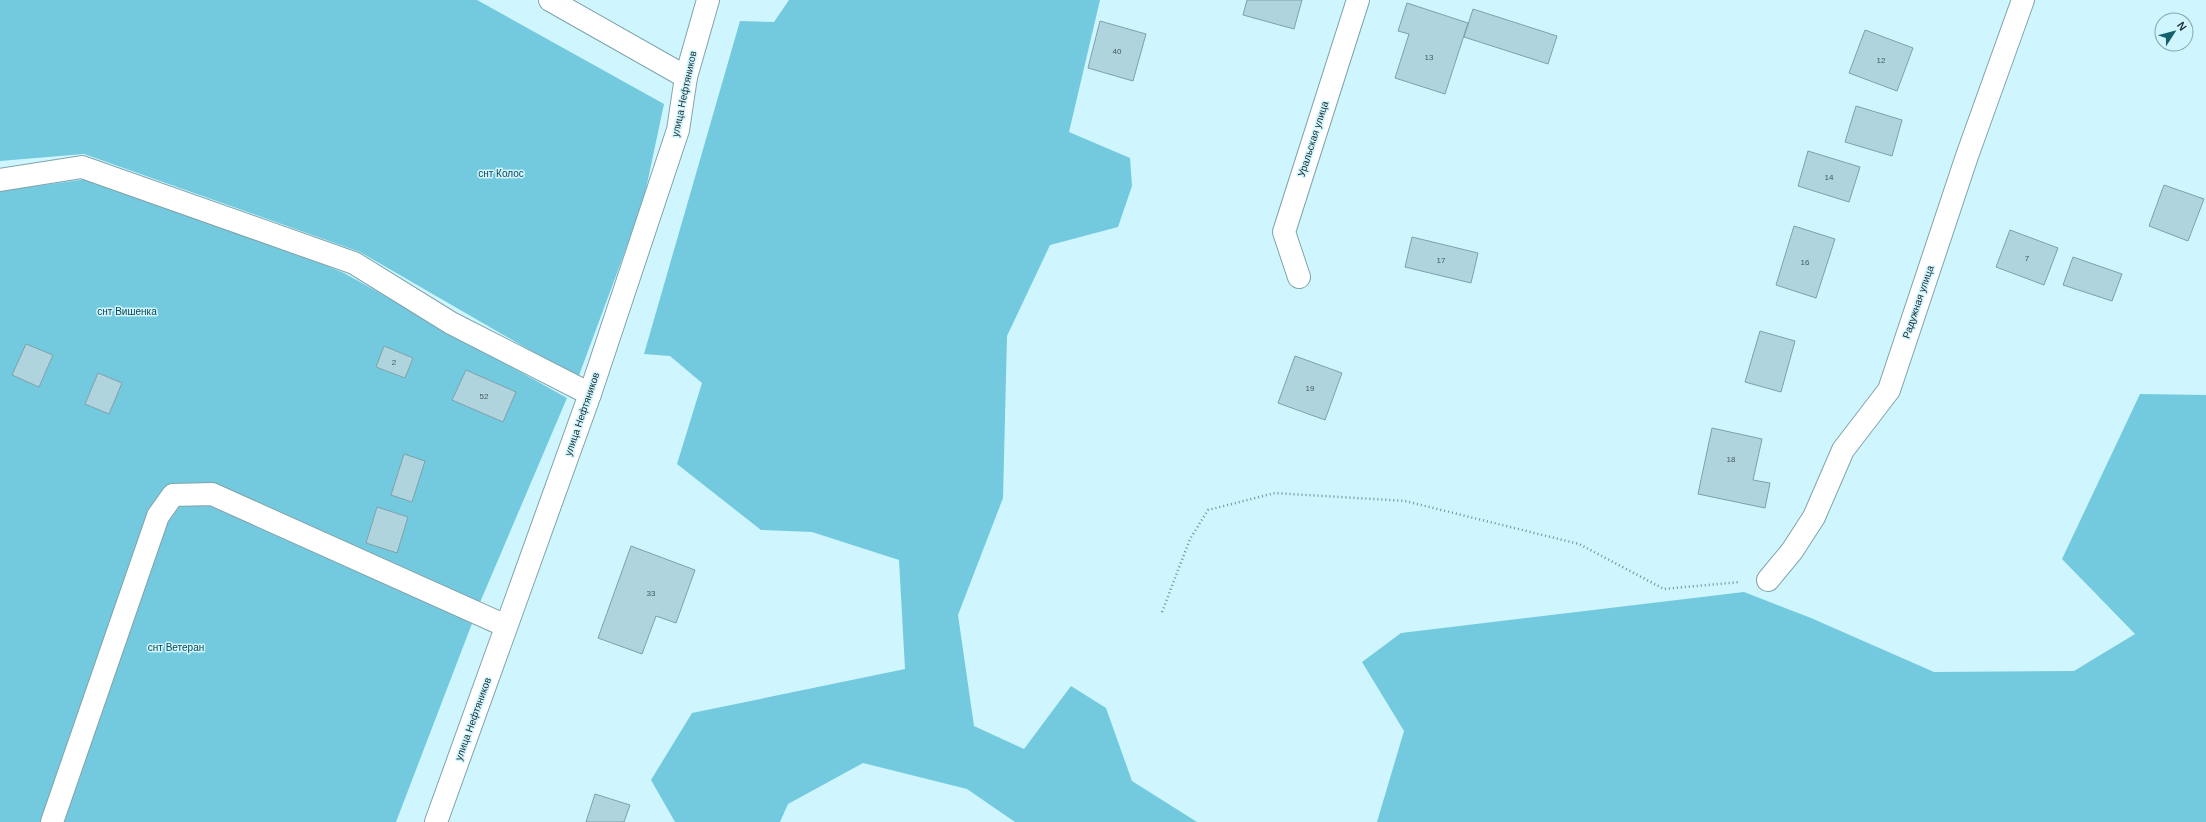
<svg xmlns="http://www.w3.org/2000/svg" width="2206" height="822" viewBox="0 0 2206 822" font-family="Helvetica,sans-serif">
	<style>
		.green { fill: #73cade }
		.building { fill: #afd4dd; stroke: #7ea1a9 }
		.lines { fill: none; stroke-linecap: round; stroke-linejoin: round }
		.minor-casing { stroke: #80a3ab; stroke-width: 24 }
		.path { stroke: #748d93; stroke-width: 2.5; stroke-dasharray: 1 3; stroke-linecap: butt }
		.minor { stroke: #fff; stroke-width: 22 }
		.labels { text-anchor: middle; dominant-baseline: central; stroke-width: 3; stroke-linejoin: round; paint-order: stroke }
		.number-label { font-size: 8px; fill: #45595e }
		.street-label { font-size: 10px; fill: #223034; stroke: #cff5fe }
		.park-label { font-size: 10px; fill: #0e4651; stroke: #cff5fe }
	</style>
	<rect width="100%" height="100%" fill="#cff5fe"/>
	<g class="green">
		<path d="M0,0H477L664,104L643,203L578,378L360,252L84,154L0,161Z"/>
		<path d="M789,0H1100L1069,132L1130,158L1132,186L1118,227L1050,245L1007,336L1003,498L958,615L974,726L1024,749L1071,686L1106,708L1132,781L1197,822H1015L967,789L863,763L788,804L780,822H675L651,780L692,713L905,669L899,560L812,532L761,530L677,464L702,383L670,356L644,354L740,21L774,22Z"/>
		<path d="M87,179L162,198L344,273L567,398L481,600L396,822H0V191Z"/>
		<path d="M2140,394L2206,395V822H1377L1404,731L1362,662L1401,633L1744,592L1811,618L1934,672L2074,671L2135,634L2062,559Z"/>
	</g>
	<g class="building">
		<path d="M1247,0H1302L1294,29L1243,15Z"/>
		<path d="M1407,3L1468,23L1445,94L1395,78L1409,34L1398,31Z"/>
		<path d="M1473,9L1557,36L1548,64L1464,37Z"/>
		<path d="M1100,21L1146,34L1133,81L1088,68Z"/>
		<path d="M1865,30L1913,48L1897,91L1849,73Z"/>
		<path d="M1856,106L1902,120L1892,156L1845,142Z"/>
		<path d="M1808,151L1860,167L1849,202L1798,186Z"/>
		<path d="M2164,185L2204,199L2188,241L2149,226Z"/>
		<path d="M1794,226L1835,239L1816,298L1776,285Z"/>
		<path d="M2010,230L2058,248L2044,285L1996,267Z"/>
		<path d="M1412,237L1478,253L1471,283L1405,267Z"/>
		<path d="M2073,257L2122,274L2112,301L2063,285Z"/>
		<path d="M1760,331L1795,341L1781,392L1745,382Z"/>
		<path d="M26,344L53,355L39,387L12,375Z"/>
		<path d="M384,346L413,358L405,378L376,367Z"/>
		<path d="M1295,356L1342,373L1325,420L1278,403Z"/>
		<path d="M466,370L516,392L503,422L452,400Z"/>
		<path d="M98,373L122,383L109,414L85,404Z"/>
		<path d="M1712,428L1762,439L1753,480L1770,483L1765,508L1698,494Z"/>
		<path d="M404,454L425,461L412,502L391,495Z"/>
		<path d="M377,507L408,517L397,553L366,543Z"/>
		<path d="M631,546L695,570L676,623L656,616L642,654L598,638Z"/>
		<path d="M595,794L630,805L624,822H586Z"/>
	</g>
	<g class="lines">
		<g class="minor-casing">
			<g id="minor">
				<path d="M550,0L686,77"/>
				<path d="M0,180L82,167L354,263L451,323L590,394"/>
				<path d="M1299,277L1284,232L1358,0"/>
				<path d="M1768,580L1792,551L1814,517L1843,450L1889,390L1967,156L2023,0"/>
				<path d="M52,822L158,516L173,495L212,494L506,626"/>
				<path d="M436,822L590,394L678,130L686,77L708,0"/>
			</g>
		</g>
		<path class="path" d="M1162,612L1190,539L1208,510L1275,493L1405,501L1579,544L1664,589L1740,582"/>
		<use href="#minor" class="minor"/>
	</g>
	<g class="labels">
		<g class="number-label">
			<text x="1117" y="51">40</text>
			<text x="1429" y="57">13</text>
			<text x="1881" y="60">12</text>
			<text x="1829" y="177">14</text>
			<text x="2027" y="258">7</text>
			<text x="1441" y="260">17</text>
			<text x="1805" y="262">16</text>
			<text x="394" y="362">2</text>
			<text x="1310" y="388">19</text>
			<text x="484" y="396">52</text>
			<text x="1731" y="459">18</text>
			<text x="651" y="593">33</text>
		</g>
		<g class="street-label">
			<text transform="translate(684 94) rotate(-78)">улица Нефтяников</text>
			<text transform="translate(1313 139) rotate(-72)">Уральская улица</text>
			<text transform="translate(1918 302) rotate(-71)">Радужная улица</text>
			<text transform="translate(582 414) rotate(-71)">улица Нефтяников</text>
			<text transform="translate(473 719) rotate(-70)">улица Нефтяников</text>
		</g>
		<g class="park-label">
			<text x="501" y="173">снт Колос</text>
			<text x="127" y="311">снт Вишенка</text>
			<text x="176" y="647">снт Ветеран</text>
		</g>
	</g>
	<g transform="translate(2174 32) rotate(54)"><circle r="19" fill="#cff5fe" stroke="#8aa6ad"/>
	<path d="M0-3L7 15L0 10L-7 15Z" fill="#16606e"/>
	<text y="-6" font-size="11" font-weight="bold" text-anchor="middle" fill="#223034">N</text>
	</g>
</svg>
